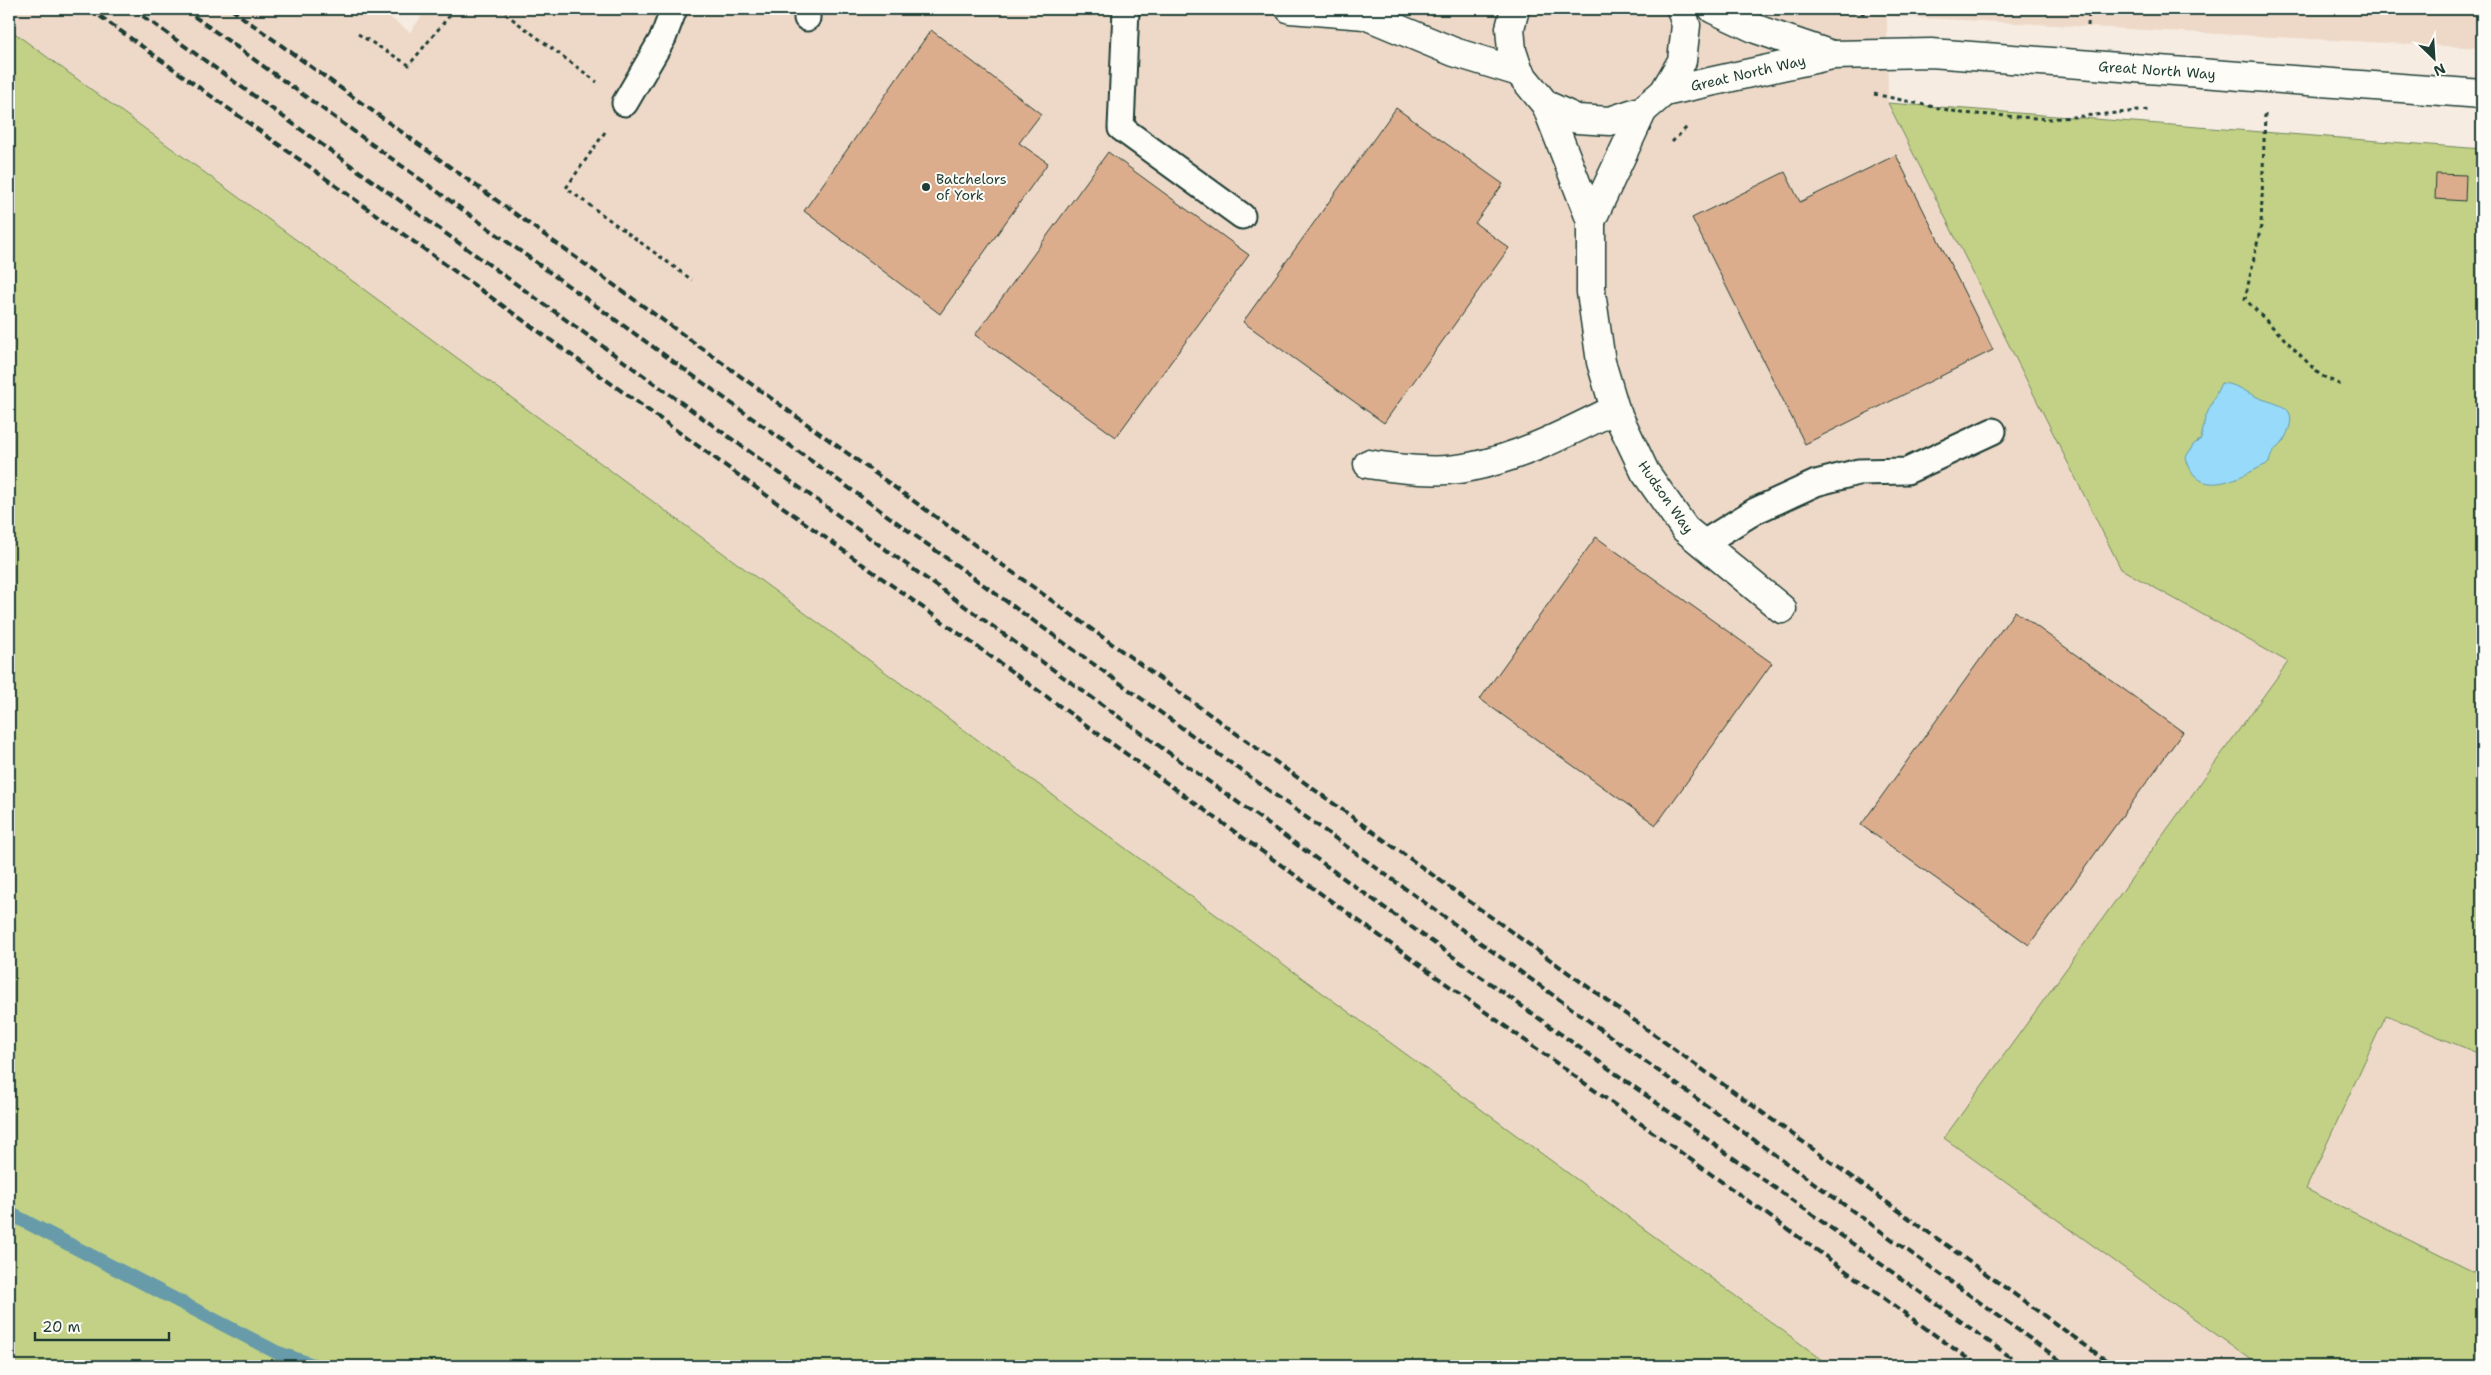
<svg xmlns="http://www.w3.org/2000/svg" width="2491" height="1375" viewBox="0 0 2491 1375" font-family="'Shantell Sans',sans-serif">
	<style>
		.built { fill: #eed9c8 }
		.green { fill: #c2d185; stroke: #70875c }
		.water { fill: #97daf9; stroke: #679baa }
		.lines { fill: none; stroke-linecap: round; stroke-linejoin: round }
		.stream { stroke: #679baa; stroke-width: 14 }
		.building { fill: #dcad8d; stroke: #1f3d34 }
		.service-casing { stroke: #1f3d34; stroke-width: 29 }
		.minor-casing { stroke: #1f3d34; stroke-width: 31 }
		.path { stroke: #1f3d34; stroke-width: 3; stroke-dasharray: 4 4; stroke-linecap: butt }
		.service { stroke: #fdfcf7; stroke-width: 25 }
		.minor { stroke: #fdfcf7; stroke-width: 28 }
		.rail { stroke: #1f3d34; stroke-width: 4; stroke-dasharray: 8 4; stroke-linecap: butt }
		.poi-dot { fill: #1f3d34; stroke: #fdfcf7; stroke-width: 2 }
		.labels { text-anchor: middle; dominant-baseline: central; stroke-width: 4; stroke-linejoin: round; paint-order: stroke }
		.street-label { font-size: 14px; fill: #1f3d34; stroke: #fdfcf7 }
		.poi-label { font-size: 14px; fill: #1f3d34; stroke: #fdfcf7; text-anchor: start }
	</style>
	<rect width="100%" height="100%" fill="#f6ece2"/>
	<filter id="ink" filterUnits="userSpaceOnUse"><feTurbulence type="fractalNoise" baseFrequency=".02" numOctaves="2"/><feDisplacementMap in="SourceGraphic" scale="10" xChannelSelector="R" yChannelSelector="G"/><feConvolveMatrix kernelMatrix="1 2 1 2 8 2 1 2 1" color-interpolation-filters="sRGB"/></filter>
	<g filter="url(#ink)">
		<g class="built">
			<path d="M9,9H378L410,32L427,9H2482V48L1887,16L1888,103L2121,569L2288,662L1945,1138L2260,1366H1831L9,29Z"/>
			<path d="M2386,1015L2482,1055V1276L2306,1189Z"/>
		</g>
		<g class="green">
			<path d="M9,29L1831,1366H9Z"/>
			<path d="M1888,103L2482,149V1055L2386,1015L2306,1189L2482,1276V1366H2260L1944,1138L2288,662L2121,569Z"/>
		</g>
		<path class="water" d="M2221,383C2239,385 2242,390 2257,397C2278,406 2302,404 2285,438C2279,450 2272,446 2269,463C2241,476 2197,504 2186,457L2193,445L2201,439L2205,418Z"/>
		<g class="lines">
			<path class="stream" d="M9,1213L276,1352L316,1366"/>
		</g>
		<g class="building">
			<path d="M931,30L1041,114L1019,143L1048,163L940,314L804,211Z"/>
			<path d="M1396,108L1503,184L1475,223L1509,248L1384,423L1243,322Z"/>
			<path d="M1108,152L1249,255L1116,437L975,335Z"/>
			<path d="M1896,155L1993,350L1805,444L1692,218L1785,172L1800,202Z"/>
			<path d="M2436,174L2466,175L2465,201L2435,199Z"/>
			<path d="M1596,537L1772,663L1656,825L1480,699Z"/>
			<path d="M2015,611L2183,732L2029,945L1861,825Z"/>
		</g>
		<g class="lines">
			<g class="service-casing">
				<g id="service">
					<path d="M1126,9L1121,128L1242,216"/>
					<path d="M807,18V9"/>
					<path d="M625,103L663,38L674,9"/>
					<path d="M1702,544L1755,511L1816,483L1858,472L1907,471L1993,431"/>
				</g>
			</g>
			<g class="minor-casing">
				<g id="minor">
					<path d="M1290,9L1365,15L1381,12"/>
					<path d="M1515,9L1510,28L1512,51L1519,72L1546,105L1577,119L1610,121L1643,110L1664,92L1682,61L1686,25L1681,9"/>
					<path d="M1713,9L1756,29L1832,55"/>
					<path d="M1365,15L1454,52L1519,72"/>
					<path d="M1664,92L1832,55L1931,53L2482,94"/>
					<path d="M1546,105L1591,221V292L1601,362L1615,409L1645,472L1685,529L1782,609"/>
					<path d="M1591,221L1643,110"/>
					<path d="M1368,464C1401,469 1437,474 1470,467C1521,457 1569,432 1615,409"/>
				</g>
			</g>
			<g class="path">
				<path d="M499,9L597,82"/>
				<path d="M1837,9L1868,14"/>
				<path d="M2088,26L2089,9"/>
				<path d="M358,34L409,65L455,9"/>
				<path d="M1874,94L1962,113L2050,119L2150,110"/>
				<path d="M2265,114L2261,226L2245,299L2320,375L2341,385"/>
				<path d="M605,132L566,188L692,280"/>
				<path d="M1672,142L1687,127"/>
			</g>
			<use href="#service" class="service"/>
			<use href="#minor" class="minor"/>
			<g class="rail">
				<path d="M90,9L1978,1366"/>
				<path d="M133,9L2023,1366"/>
				<path d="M184,9L2068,1366"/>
				<path d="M231,9L2114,1366"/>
			</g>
		</g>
	</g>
	<circle class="poi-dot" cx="926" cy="187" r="5"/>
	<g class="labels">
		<g class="street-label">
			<text transform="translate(2157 70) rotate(4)">Great North Way</text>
			<text transform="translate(1748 73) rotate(-13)">Great North Way</text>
			<text transform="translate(1666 497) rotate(55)">Hudson Way</text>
		</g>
		<g class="poi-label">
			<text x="936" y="179">Batchelors<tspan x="936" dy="16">of York</tspan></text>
		</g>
	</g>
	<rect width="2491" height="1375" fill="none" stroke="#fdfcf7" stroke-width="30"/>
	<rect x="15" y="15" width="2461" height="1345" fill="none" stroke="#1f3d34" stroke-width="2" filter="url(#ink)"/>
	<g transform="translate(2434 58) rotate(155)" stroke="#fdfcf7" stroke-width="4" paint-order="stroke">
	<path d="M0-4L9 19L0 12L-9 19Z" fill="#1f3d34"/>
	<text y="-8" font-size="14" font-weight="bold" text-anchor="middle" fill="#1f3d34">N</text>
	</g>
	<path d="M35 1332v8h134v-8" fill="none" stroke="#1f3d34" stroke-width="2.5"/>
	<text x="42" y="1332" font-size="15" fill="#1f3d34" stroke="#fdfcf7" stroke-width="4" paint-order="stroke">20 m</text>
</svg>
